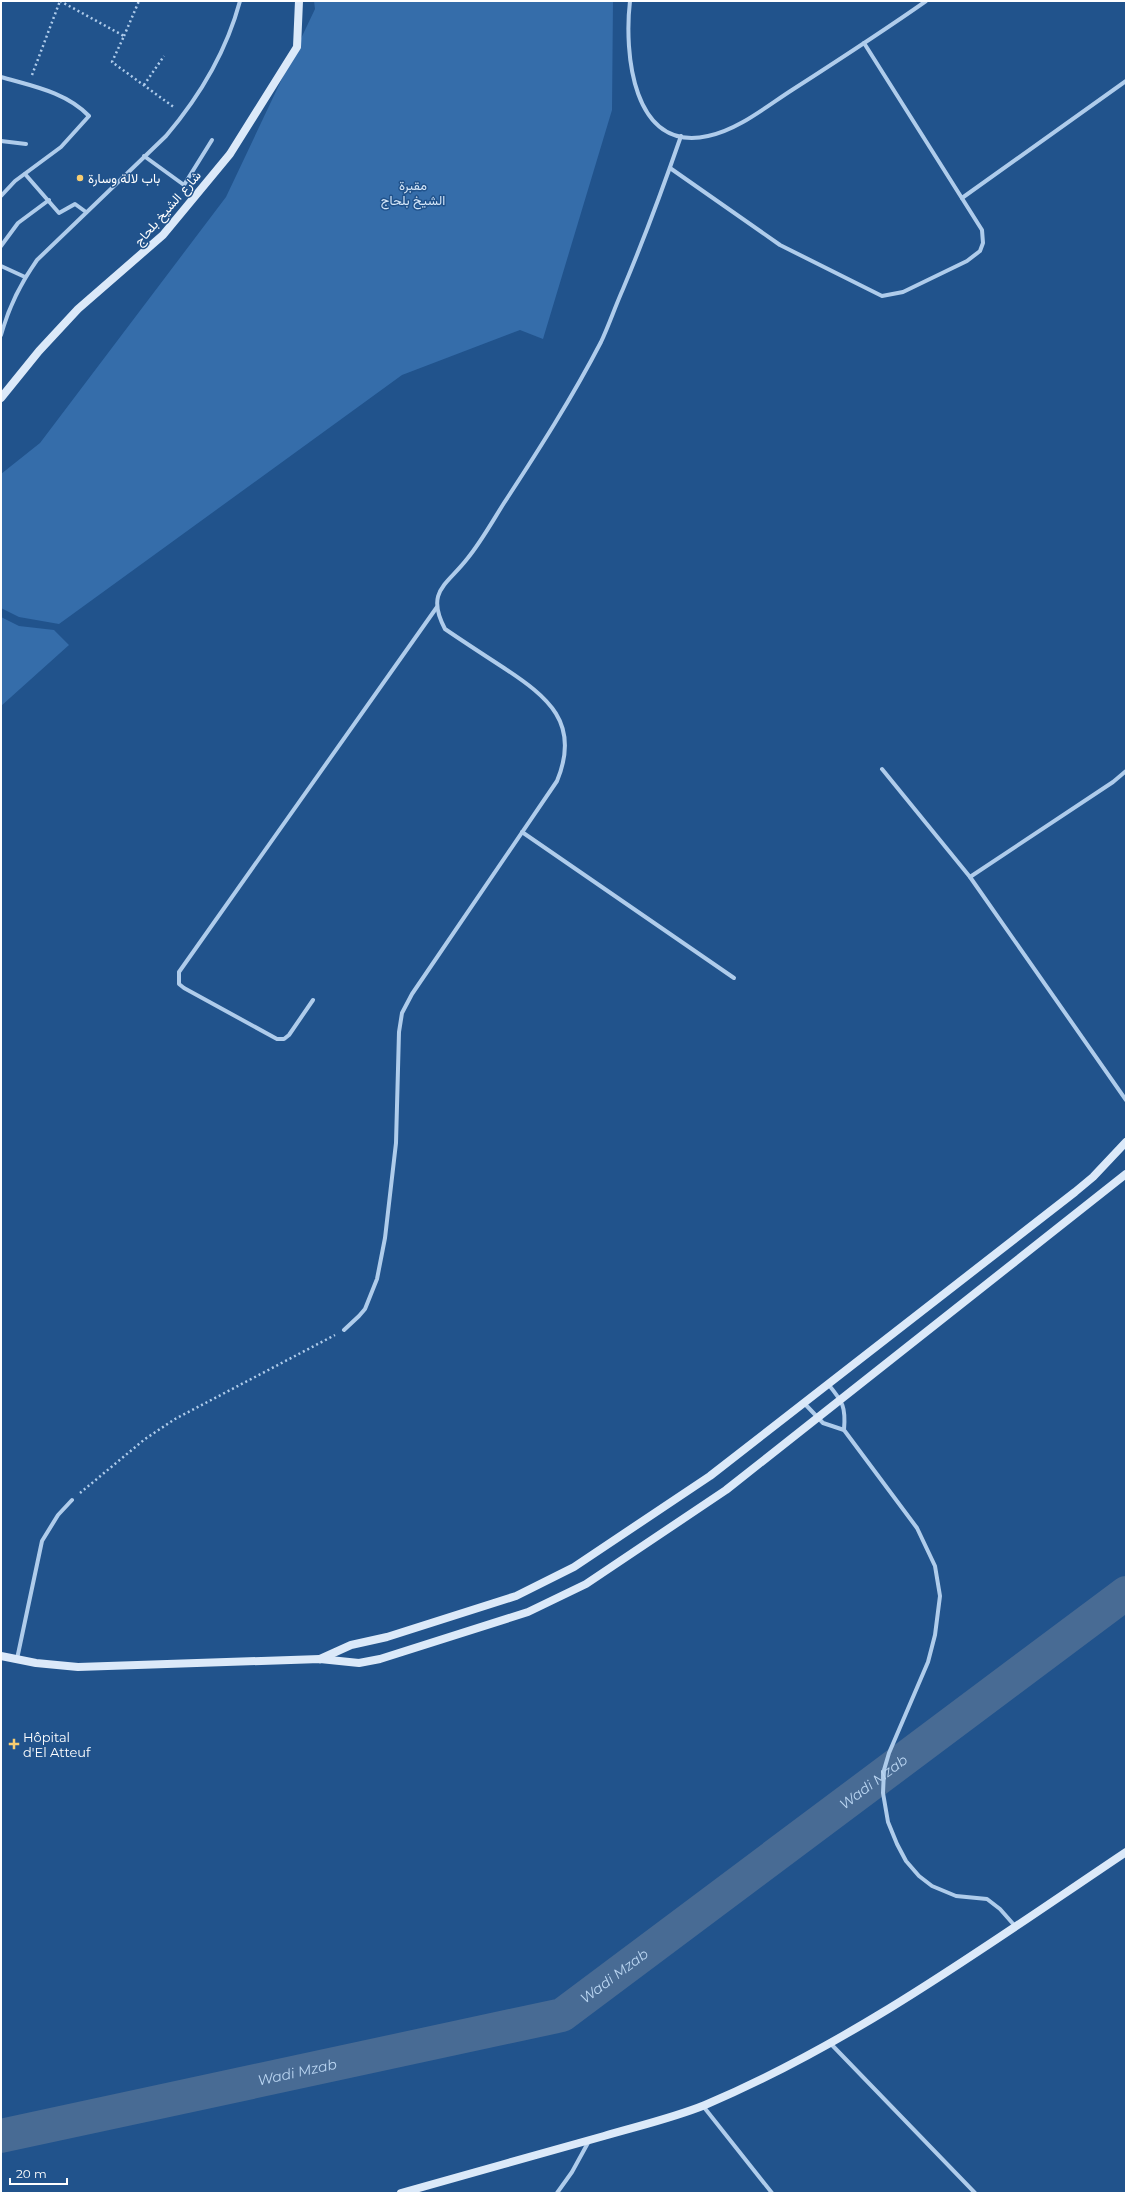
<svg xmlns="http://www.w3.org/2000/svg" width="1127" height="2194" viewBox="0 0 1127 2194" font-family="Montserrat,Vazirmatn,sans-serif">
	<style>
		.green { fill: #356daa }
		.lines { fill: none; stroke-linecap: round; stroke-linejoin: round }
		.river { stroke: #486b94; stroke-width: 34 }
		.path { stroke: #afcceb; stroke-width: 2.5; stroke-dasharray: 2 3; stroke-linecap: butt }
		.street { stroke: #afcceb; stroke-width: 4 }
		.secondary { stroke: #dbe9f9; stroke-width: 8 }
		.poi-dot { fill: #f8cd71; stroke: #21538c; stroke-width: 1.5 }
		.labels { text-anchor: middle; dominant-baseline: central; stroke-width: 3; stroke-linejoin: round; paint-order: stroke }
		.poi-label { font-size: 13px; fill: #fff; stroke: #21538c; text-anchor: start }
		.park-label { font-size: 13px; fill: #d4e6f8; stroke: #21538c }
		.street-label { font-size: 13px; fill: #fff; stroke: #21538c }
		.water-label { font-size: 14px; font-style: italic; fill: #bbd6f2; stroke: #21538c }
	</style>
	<rect width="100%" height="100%" fill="#21538c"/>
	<g class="green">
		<path d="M314,1H613L612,110L543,339L520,330L402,375L59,624L19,617L1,608V474L40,443L226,197L315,9Z"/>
		<path d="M1,617L19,626L54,630L69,645L1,706Z"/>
	</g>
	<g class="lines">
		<path class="river" id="s1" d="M1,2136L562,2015L1126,1593"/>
		<g class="path">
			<path d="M60,1L124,36L112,62L175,108"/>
			<path d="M124,36L139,1"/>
			<path d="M32,75L60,1"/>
			<path d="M144,85L164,56"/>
			<path d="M80,1493L145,1439L175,1419L335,1335"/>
		</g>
		<g class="street">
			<path d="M630,1C624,52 632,153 708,136C738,130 767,106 792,90C837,61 882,32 926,1"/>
			<path d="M1,77C32,86 66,92 89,116L61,147L15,181L1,196"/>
			<path d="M1,141L26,144"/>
			<path d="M144,156L184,185L212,140"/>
			<path d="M670,168L780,245L882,296L903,292L967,261L980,251L983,243L982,230L864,43"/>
			<path d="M25,174L59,213L75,204L86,212"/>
			<path d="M962,198L1126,81"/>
			<path d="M1,246L18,223L49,200"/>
			<path d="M1,266L25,277"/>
			<path d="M1,335C9,306 20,284 37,260L166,136C200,96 226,53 240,1"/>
			<path d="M882,769L970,877L1126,1100"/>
			<path d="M522,832L734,978"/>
			<path d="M970,877L1113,782L1126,771"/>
			<path d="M313,1000L289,1035L284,1039H277L184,988L179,984V972L437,607"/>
			<path d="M344,1330L359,1316L365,1309L377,1279L385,1238L396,1143L399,1032L402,1013L412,994L557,781C581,723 548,697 504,668C484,655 464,642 445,629C425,591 447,585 467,559C481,542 492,522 504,503C538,451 572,398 601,342C609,325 615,307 623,289C644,239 663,188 681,136"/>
			<path d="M828,1384C843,1402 846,1407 844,1430"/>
			<path d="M804,1403L823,1423L844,1430L917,1528L935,1566L940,1596L935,1635L928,1662L889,1753L884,1770L883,1793L888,1822L897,1844L906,1861L919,1876L932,1886L956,1896L987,1899L1000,1909L1015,1926"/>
			<path d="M17,1659L42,1541L58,1515L72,1500"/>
			<path d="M830,2043L975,2193"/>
			<path d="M703,2106L772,2193"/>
			<path d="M557,2193L572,2172L589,2141"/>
		</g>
		<g class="secondary">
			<path d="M1,398L39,351L78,309L163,235L230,154L297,47L299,1"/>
			<path d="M1,1656L36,1663L78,1667L320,1659L359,1663L380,1659L528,1612L586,1584L726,1490L1126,1174"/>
			<path d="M320,1659L351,1645L387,1637L516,1596L574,1567L710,1476L1075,1192L1093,1177L1126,1142"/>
			<path d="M401,2193C469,2174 536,2155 604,2136C638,2126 673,2118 705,2105C856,2041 990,1943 1126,1852"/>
		</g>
	</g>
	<g class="poi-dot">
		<circle cx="80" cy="178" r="4"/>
		<path d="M12 1738h4v4h4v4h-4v4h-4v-4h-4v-4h4z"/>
	</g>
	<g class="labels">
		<g class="poi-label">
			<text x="88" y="178">باب لالة وسارة</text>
			<text x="23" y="1737">Hôpital<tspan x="23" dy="15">d'El Atteuf</tspan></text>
		</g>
		<g class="park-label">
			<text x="413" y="185">مقبرة<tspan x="413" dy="15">الشيخ بلحاج</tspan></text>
		</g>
		<g class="street-label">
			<text transform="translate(167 208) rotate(-49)">شارع الشيخ بلحاج</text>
		</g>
		<g class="water-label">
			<text stroke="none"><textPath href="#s1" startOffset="963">Wadi Mzab</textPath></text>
			<text stroke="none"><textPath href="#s1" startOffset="639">Wadi Mzab</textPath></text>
			<text stroke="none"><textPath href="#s1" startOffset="303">Wadi Mzab</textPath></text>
		</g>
	</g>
	<rect width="1127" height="2194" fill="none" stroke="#ffffff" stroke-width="4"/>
	<path d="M10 2178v6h57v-6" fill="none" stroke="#ffffff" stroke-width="2"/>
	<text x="16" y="2178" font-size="12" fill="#ffffff" stroke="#21538c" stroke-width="3" paint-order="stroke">20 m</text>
</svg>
